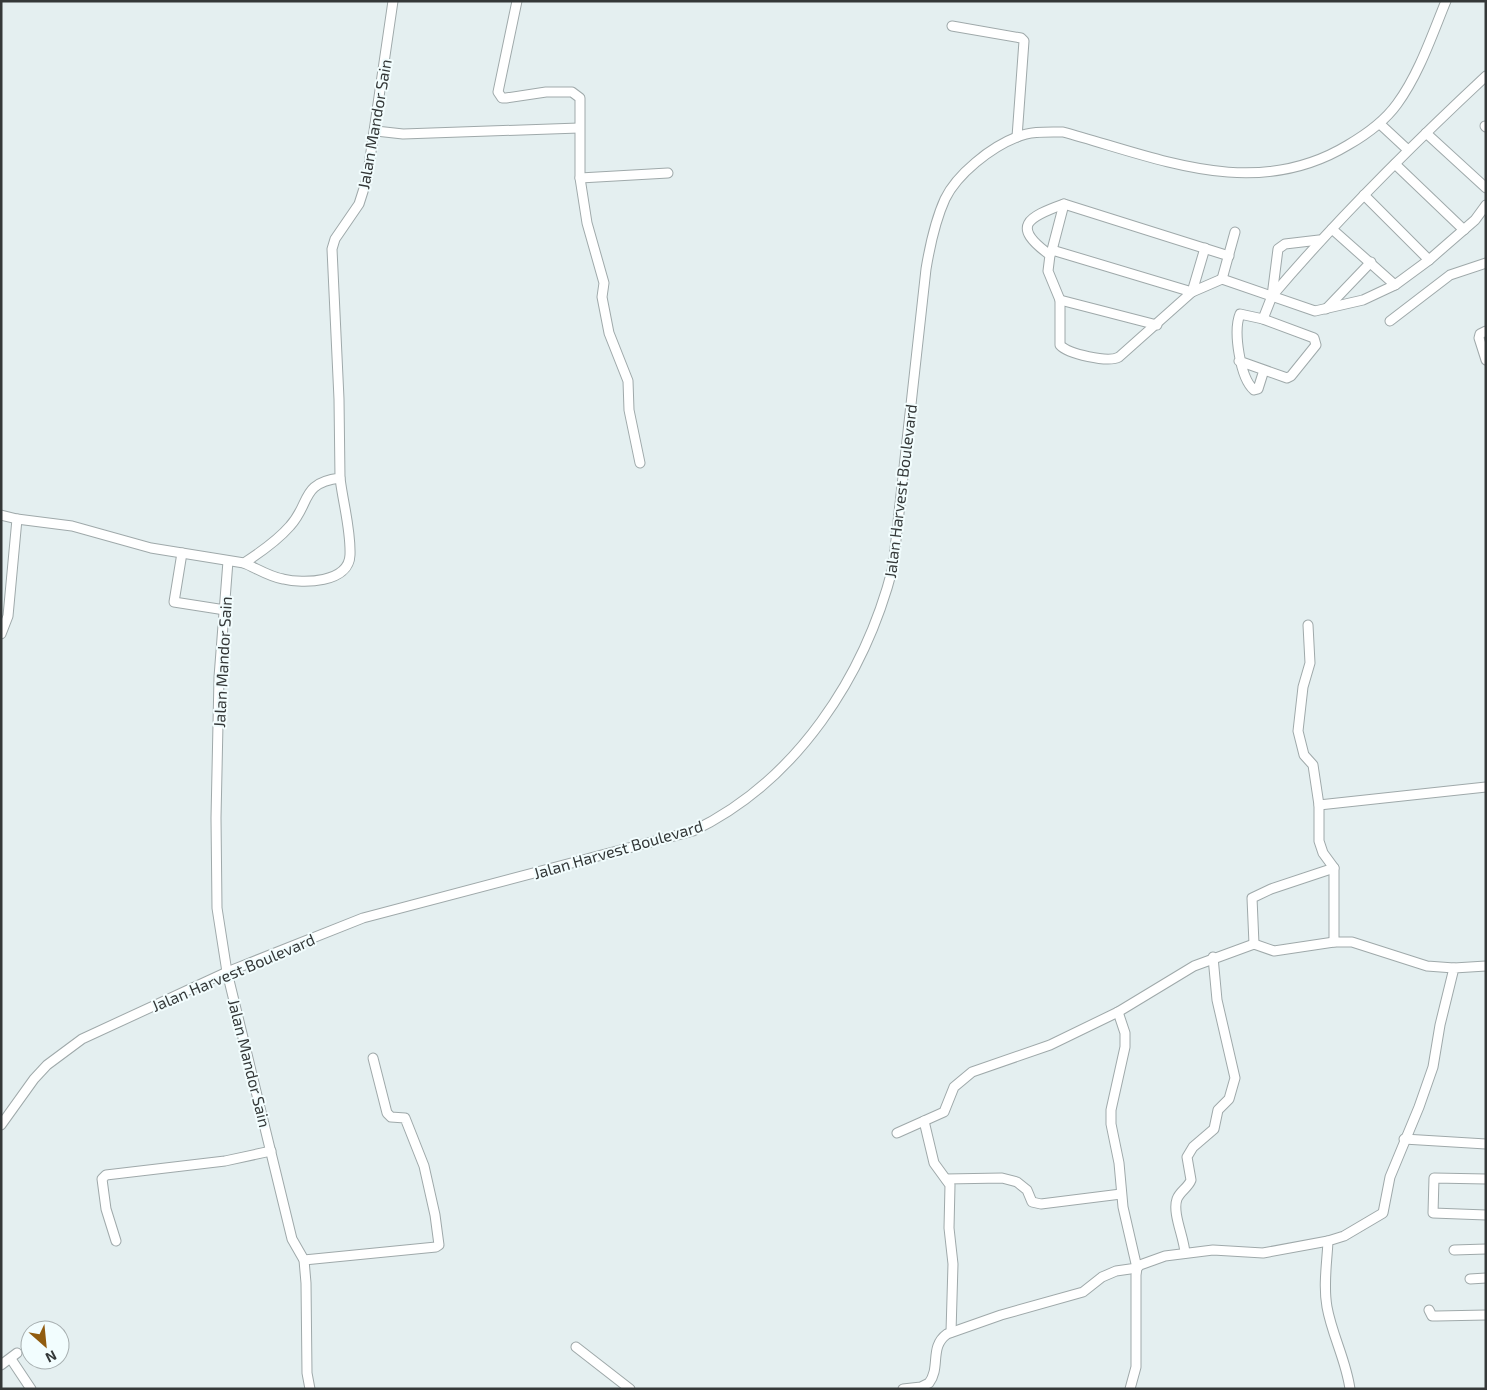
<svg xmlns="http://www.w3.org/2000/svg" width="1487" height="1390" viewBox="0 0 1487 1390" font-family="'Exo 2',sans-serif">
	<style>
		.lines { fill: none; stroke-linecap: round; stroke-linejoin: round }
		.minor-casing { stroke: #9fa9aa; stroke-width: 11 }
		.minor { stroke: #fff; stroke-width: 9 }
		.labels { text-anchor: middle; dominant-baseline: central; stroke-width: 4; stroke-linejoin: round; paint-order: stroke }
		.street-label { font-size: 16px; fill: #343838; stroke: #f2fdfe }
	</style>
	<rect width="100%" height="100%" fill="#e4eff0"/>
	<g class="lines">
		<g class="minor-casing">
			<g id="minor">
				<path d="M517,1L498,92L502,98H506L546,92H572L580,98V178L587,223L604,283L602,297L609,333L628,381L629,410L640,463"/>
				<path d="M952,26L1021,38L1024,41L1017,137"/>
				<path d="M1380,124L1408,150"/>
				<path d="M1485,126L1486,127"/>
				<path d="M376,131L403,134L579,128"/>
				<path d="M1426,133L1486,188"/>
				<path d="M1395,164L1464,230"/>
				<path d="M580,178L668,173"/>
				<path d="M1364,195L1429,260"/>
				<path d="M1332,229L1395,285"/>
				<path d="M1052,250L1064,204"/>
				<path d="M1050,255L1052,250L1192,292L1205,248"/>
				<path d="M1229,256L1064,204C1028,217 1010,226 1050,255L1048,271L1060,300V345C1068,354 1108,363 1119,357L1192,292L1222,279L1315,311L1363,300L1395,285L1429,260L1475,220L1486,205"/>
				<path d="M1222,279L1235,232"/>
				<path d="M1272,296C1338,218 1411,146 1486,76"/>
				<path d="M1060,300L1157,325"/>
				<path d="M1326,309L1371,262"/>
				<path d="M1263,319L1272,296L1278,249L1285,244L1319,240"/>
				<path d="M1390,321L1450,275L1486,263"/>
				<path d="M1486,331L1480,334L1479,338L1486,360"/>
				<path d="M1239,361L1287,378L1291,376L1316,345L1314,338L1263,319L1240,314C1233,331 1240,378 1254,390L1258,389L1264,370"/>
				<path d="M1,515L17,519L72,526L151,548L244,563C261,552 277,541 290,526C311,503 300,483 340,478L339,399L332,249L335,239L359,204L367,179L393,1"/>
				<path d="M182,553L174,602L225,610"/>
				<path d="M228,561L219,677L216,818L217,908L227,972L292,1239L304,1260L306,1283L307,1373L310,1389"/>
				<path d="M244,563C256,568 270,577 283,579C303,584 349,583 350,555C351,530 343,503 340,478"/>
				<path d="M1308,625L1310,663L1303,687L1298,731L1304,755L1313,765L1319,805V841L1323,853L1334,868V942"/>
				<path d="M1,634L8,616L17,519"/>
				<path d="M1319,805L1486,787"/>
				<path d="M1254,944L1252,898L1271,889L1334,868"/>
				<path d="M924,1121L934,1163L950,1185L949,1228L953,1264L951,1332"/>
				<path d="M1,1125L34,1079L47,1065L82,1039L227,972L363,918L693,831C797,781 865,676 893,567L926,269C930,245 935,221 945,199C957,174 991,147 1017,137C1030,131 1048,132 1063,132C1159,158 1254,202 1348,145C1367,134 1384,122 1397,104C1419,74 1432,35 1446,1"/>
				<path d="M897,1133L944,1112L954,1087L972,1072L1050,1045L1118,1012L1194,966L1254,944L1274,951L1334,942H1352L1427,966L1454,968"/>
				<path d="M1404,1139L1486,1144"/>
				<path d="M946,1179L1002,1178L1017,1182L1027,1190L1032,1202L1041,1204L1121,1194"/>
				<path d="M1486,1179L1434,1178L1433,1213L1486,1215"/>
				<path d="M116,1241L106,1209L102,1179L106,1175L225,1161L271,1151"/>
				<path d="M1454,1250L1486,1249"/>
				<path d="M1185,1253C1184,1237 1172,1213 1177,1199C1180,1191 1188,1188 1191,1180L1187,1157L1193,1147L1214,1129L1218,1110L1229,1099L1235,1078L1217,1000L1213,957"/>
				<path d="M304,1260L436,1247L439,1245L435,1215L424,1166L405,1118L391,1117L387,1113L373,1058"/>
				<path d="M1470,1279L1486,1278"/>
				<path d="M1429,1310L1432,1316H1437L1486,1315"/>
				<path d="M576,1347L630,1389"/>
				<path d="M11,1359L31,1389"/>
				<path d="M1,1365L17,1353"/>
				<path d="M903,1389L921,1387L929,1383C941,1367 929,1347 947,1334L1001,1315L1083,1292L1102,1277L1116,1271L1137,1268L1123,1207L1119,1163L1111,1124V1110L1125,1047V1033L1118,1012"/>
				<path d="M1130,1389L1136,1367V1275L1137,1268L1140,1265L1165,1256L1213,1250L1263,1253L1328,1241"/>
				<path d="M1350,1389C1346,1360 1332,1335 1327,1307C1323,1285 1327,1263 1328,1241L1344,1236L1383,1213L1390,1177L1419,1107L1433,1067L1440,1025L1454,968L1486,966"/>
			</g>
		</g>
		<use href="#minor" class="minor"/>
	</g>
	<g class="labels">
		<g class="street-label">
			<text transform="translate(374 124) rotate(-80)">Jalan Mandor Sain</text>
			<text transform="translate(900 491) rotate(-83)">Jalan Harvest Boulevard</text>
			<text transform="translate(222 662) rotate(-87)">Jalan Mandor Sain</text>
			<text transform="translate(618 849) rotate(-16)">Jalan Harvest Boulevard</text>
			<text transform="translate(233 972) rotate(-23)">Jalan Harvest Boulevard</text>
			<text transform="translate(250 1063) rotate(76)">Jalan Mandor Sain</text>
		</g>
	</g>
	<rect width="1487" height="1390" fill="none" stroke="#343838" stroke-width="5"/>
	<g transform="translate(45 1345) rotate(153)"><circle r="24" fill="#f2fdfe" stroke="#a6aeaf"/>
	<path d="M0-4L9 19L0 12L-9 19Z" fill="#915c0f"/>
	<text y="-8" font-size="14" font-weight="bold" text-anchor="middle" fill="#343838">N</text>
	</g>
</svg>
